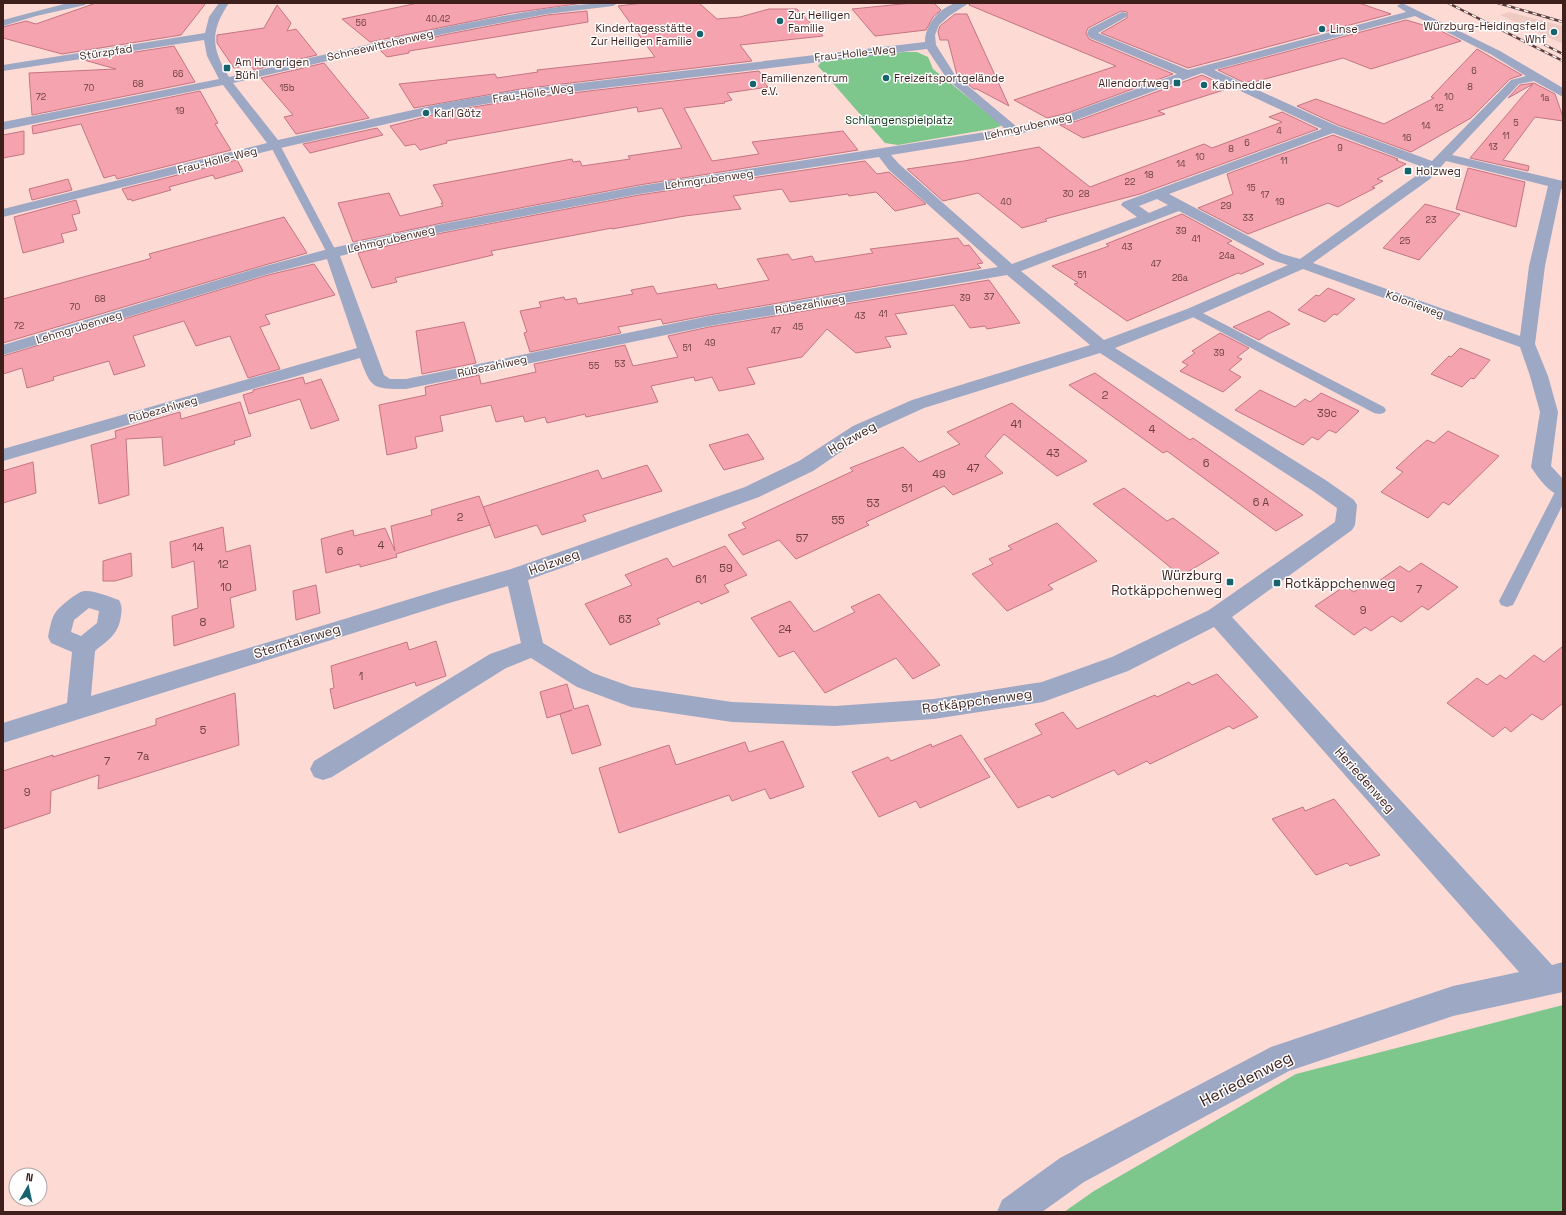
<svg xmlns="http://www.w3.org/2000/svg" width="1566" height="1215" viewBox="0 0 1566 1215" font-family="'Space Grotesk',sans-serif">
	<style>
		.built { fill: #eecac3 }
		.green { fill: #7dc68c }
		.building { fill: #f6a3b0; stroke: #c37582 }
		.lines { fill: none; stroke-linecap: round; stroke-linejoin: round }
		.service { fill: #9da8c5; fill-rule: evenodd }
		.minor { fill: #9da8c5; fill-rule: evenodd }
		.rail-casing { stroke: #5d3d39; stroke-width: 2.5 }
		.rail { stroke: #fff; stroke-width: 1.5; stroke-dasharray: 4.5; stroke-linecap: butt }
		.poi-dot { fill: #16626d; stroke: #fff; stroke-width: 1.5 }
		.labels { text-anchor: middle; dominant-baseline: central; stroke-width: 3; stroke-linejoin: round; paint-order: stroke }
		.far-number-label { font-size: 9px; fill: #6c4040 }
		.far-poi-label { font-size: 11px; fill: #3e1f1b; stroke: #fff; text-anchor: start }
		.far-street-label { font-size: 11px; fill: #3e1f1b; stroke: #fff }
		.far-park-label { font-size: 11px; fill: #083215; stroke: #fff }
		.number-label { font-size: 11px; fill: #6c4040 }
		.street-label { font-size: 13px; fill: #3e1f1b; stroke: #fff }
		.poi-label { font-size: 13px; fill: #3e1f1b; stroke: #fff; text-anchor: end }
		.near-street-label { font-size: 16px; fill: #3e1f1b; stroke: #fff }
	</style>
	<rect width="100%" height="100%" fill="#fddad4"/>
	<path class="built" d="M1509,12L1563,26V44L1500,15Z"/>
	<g class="green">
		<path d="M904,52H917L928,57L933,69L1002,125L996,128L898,145L885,143L818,66L822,61Z"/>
		<path d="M1563,1005V1212H1064L1094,1191L1296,1074Z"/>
	</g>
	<g class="building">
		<path d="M96,3H206L181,35L62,54L3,38V27L26,21L36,24Z"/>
		<path d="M418,3H583L512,13L370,42L342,19Z"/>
		<path d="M643,3H699L717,19L740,17L769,9H797L823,36L740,45L752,61L521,89L414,108L399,84L495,74L497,78L538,72L537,70L655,57L618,6Z"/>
		<path d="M912,3H934L941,10L933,17L926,30L875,36L852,9Z"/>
		<path d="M970,3H1359L1391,14L1188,68L1101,33L1127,18V12L1121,11L1088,28L1086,33L1089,39L1173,74L1068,113L1047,118L1014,100L1116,66L969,5Z"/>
		<path d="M277,5L291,23L287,31L296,29L317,55L254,70L250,65L234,68L217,43V35L264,28Z"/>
		<path d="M587,11L588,22L409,51V53L387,57L380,50L448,34L547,15Z"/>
		<path d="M955,14H967L1009,106L977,89H974L957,75L948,40H940L938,32L940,26Z"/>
		<path d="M1406,20L1437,29L1461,41L1371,69L1343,58L1254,82L1251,81L1245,83L1218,70Z"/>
		<path d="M174,46L195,82L32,115L29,73L116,69L84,60Z"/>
		<path d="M1477,49L1522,75L1510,79L1471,118L1411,152L1338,125L1297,106L1316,99L1384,124L1434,98L1431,97Z"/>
		<path d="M324,63L369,118L296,134L284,117L293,115L261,78Z"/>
		<path d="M759,71L766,81H763L768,87L727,93L732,100L724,102L725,103L684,108L712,161L759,154L752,142L843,131L858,150L639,185L442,223L353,242L338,203L389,193L400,216L443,206L441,203H443L433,185L572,159L573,162L580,161L582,166L630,159L628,156L682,148L662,108L638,112L637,107L446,141L447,143L420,150L415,144L405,146L390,126L444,112L521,99Z"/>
		<path d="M1202,75L1230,88L1158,111L1165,114L1083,138L1060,125L1077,121Z"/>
		<path d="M1534,83L1555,94L1563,117V121L1535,117L1503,160L1529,166L1528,171L1470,158L1533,84L1508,98L1520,85Z"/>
		<path d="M200,91L218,123L215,124L231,150L117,179L115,175L104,178L81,124L33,134L32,126Z"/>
		<path d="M1282,112L1318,129L1140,194L1045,219L1047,221L1022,228L978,193L943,201L907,169L964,161L1039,147L1090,187L1204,144L1212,148L1282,122L1269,117Z"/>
		<path d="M377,128L383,135L310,153L303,144Z"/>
		<path d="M24,131V154L3,158V135Z"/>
		<path d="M1333,135L1398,159L1396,160L1406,164L1377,179L1383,181L1372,187L1375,188L1338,207L1328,203L1248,234L1198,208L1233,194L1227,174Z"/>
		<path d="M237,160L243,171L215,179L213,175L169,187L171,190L132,201L131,199L128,200L122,189Z"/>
		<path d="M865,161L877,174L889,172L926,204L895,211L876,192L849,196L848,194L790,202L782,189L733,196L741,209L685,216L612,229V228L491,251L493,255L395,278L397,282L372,288L358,253L442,233L639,195Z"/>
		<path d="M1468,168L1525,182L1516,227L1456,209Z"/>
		<path d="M68,179L72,190L32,200L29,189Z"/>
		<path d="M76,200L80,213L72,215L77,230L61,234L64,242L23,253L14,217Z"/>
		<path d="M1425,204L1460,214L1419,260L1383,248Z"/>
		<path d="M1182,214L1232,241L1227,243L1264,264L1241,274L1238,273L1127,321L1074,284L1078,283L1052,266L1109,246L1106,244Z"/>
		<path d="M284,217L307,253L258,267L3,343V299L149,259L151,258L149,254Z"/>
		<path d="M958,238L964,246L969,245L983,263L977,264L981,268L709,315L663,324L661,319L618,327L621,333L530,352L524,333L527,332L520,311L541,307L539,302L564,297L565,300L576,298L578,304L633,294L631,290L653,286L657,294L716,284L718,289L769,280L757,259L788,254L792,260L812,256L815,262L873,253L870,249Z"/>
		<path d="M314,264L335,295L265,315L270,324L260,327L280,369L248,378L230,336L196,346L184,321L133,336L145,366L114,375L109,361L53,377L54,380L27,388L22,368L3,374V356L268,275Z"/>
		<path d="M989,280L1020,323L987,329L985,326L970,328L954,305L895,314L907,334L885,337L891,347L856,353L827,329L802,357L747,368L755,384L719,391L712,377L695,381L694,377L651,386L658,402L586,417L585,414L547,423L545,417L525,422L523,416L496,422L491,405L440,416L443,431L415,437L417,448L387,455L379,405L426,395L425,387L479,375L481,384L536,372L534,364L625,345L633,366L678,357L668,336L709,327Z"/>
		<path d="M1328,288L1355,299L1337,315L1334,314L1325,322L1298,310L1316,295L1319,296Z"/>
		<path d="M1269,311L1290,324L1268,334L1259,340L1233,327Z"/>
		<path d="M464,322L476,363L422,374L416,331Z"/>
		<path d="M1220,333L1249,348L1237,357L1242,359L1229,370L1241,377L1223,392L1180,371L1188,365L1182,362L1195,353L1192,351Z"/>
		<path d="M1460,348L1490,360L1474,379L1471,378L1462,387L1431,374L1449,356L1451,357Z"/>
		<path d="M1095,373L1190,440L1193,438L1303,515L1276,531L1167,451L1163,453L1069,385Z"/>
		<path d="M303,377L305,384L321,379L339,420L311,429L300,399L249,414L243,395L253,392V390Z"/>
		<path d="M1260,390L1295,407L1305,399L1310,402L1321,393L1359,411L1336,433L1329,430L1318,440L1312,437L1303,445L1235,410Z"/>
		<path d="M240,402L251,436L234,441L235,444L164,466L162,437L126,439L129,495L99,504L91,445L116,438L115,431L180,412L181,419Z"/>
		<path d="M1012,403L1087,461L1057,476L1004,434L985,456L1003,473L953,495L944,486L866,522L869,525L796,559L779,540L743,555L728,535L746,528L742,523L853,471L850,468L903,447L919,462L960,444L947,432Z"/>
		<path d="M1448,431L1499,456L1449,505L1443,502L1428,518L1381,492L1403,472L1396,468L1412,453L1427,440L1434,443Z"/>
		<path d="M748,434L764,459L724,470L709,445Z"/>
		<path d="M33,462L36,493L3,503V471Z"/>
		<path d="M647,465L662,491L583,515L586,521L542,535L537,525L495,538L483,507L598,470L602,479Z"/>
		<path d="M1124,488L1167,521L1173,518L1219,553L1181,576L1093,504Z"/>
		<path d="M479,496L490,525L396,554L397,557L360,567V564L326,573L321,539L353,530L354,536L385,528L395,551L391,526L432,515L431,510Z"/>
		<path d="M1057,523L1097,561L1048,585L1053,589L1007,611L972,574L993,564L989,559L1012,549L1008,546Z"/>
		<path d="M223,527L226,552L250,545L256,590L230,598L234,627L174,646L172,616L198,608L194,561L172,568L170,542Z"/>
		<path d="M725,546L747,575L724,585L729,592L701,604L699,601L657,619L660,624L610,645L585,604L632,585L625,575L667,558L673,567Z"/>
		<path d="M131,553L132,576L115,581H103V561Z"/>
		<path d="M1421,563L1458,587L1428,610L1422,606L1401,622L1392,616L1371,631L1365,627L1354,635L1315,606L1345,586L1354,592L1367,583L1372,586L1400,566L1409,572Z"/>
		<path d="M316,585L320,613L296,620L293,591Z"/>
		<path d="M879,594L940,665L913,679L896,658L825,693L794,651L779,657L751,618L790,601L814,632L855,612L851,607Z"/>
		<path d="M436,641L446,676L416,686L415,682L334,709L330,689L334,688L331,666L407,642L409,650Z"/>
		<path d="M1563,646V703L1542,720L1532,714L1511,732L1505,727L1493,737L1447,703L1477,678L1487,685L1500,675L1506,679L1534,655L1544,662Z"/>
		<path d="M1217,674L1258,717L1233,729L1229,726L1150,764L1147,761L1118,775L1114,770L1052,798L1049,795L1018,808L984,759L1042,734L1035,724L1063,712L1077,729L1155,695L1157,697L1189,682L1192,685Z"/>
		<path d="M567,684L574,709L588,705L601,745L572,754L560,714L572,710L547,718L540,692Z"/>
		<path d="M235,693L239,745L98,789L99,775L51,791L50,813L3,829V771L53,755V757L156,725V719Z"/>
		<path d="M961,735L990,777L920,808L916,801L879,817L852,772L888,757L891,761L931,744L932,747Z"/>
		<path d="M783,741L804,787L770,799L765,789L732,801L729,795L619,833L599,768L669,745L676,765L745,742L749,752Z"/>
		<path d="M1334,799L1380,855L1350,866L1347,863L1316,875L1272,819L1303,807L1305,811Z"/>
	</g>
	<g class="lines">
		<g class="service">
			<path d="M275,142L280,145L337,253L336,255L332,256L327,253L270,145Z"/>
			<path d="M1193,308L1384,407L1386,410L1384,413L1379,414L1374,413L1189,315L1187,312L1189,309Z"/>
			<path d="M1563,485V504L1515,601L1513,605L1507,607L1501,605L1499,601L1556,490L1558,487Z"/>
		</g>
		<g class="minor">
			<path d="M68,3H86L85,5L36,16L3,26V20Z"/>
			<path d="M219,3H229C210,31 211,48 229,77C312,58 394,37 477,21C524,12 570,3 618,3L613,6L547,14L448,33L233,83L278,140L444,103L521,90L925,42C925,25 939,8 956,3C960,2 965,3 969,3L949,16L939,25L935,35L936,45L955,75L1017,127L1068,114L1177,74L1090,38L1087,34L1089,29L1122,12L1126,13L1127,15L1126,17L1098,33L1188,70L1406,12L1397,6L1402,3L1500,51L1563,88V97L1534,81L1519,84L1452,155L1563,181V189H1561L1545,266L1535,344L1548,376L1558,412L1551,466L1563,479V497C1549,493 1539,479 1531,467L1540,412L1530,376L1520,347L1303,269L1199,315L1115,348L1327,481L1354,500L1357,505L1355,525L1352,530L1232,617L1552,965L1563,962V992L1453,1016L1289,1071L1084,1182L1042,1212H997L1002,1200L1060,1158L1271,1047L1453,986L1519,972L1214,627L1128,671L1043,702L934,719L835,726L732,722L631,707L577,687L531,658L506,668L332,777L323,780L314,777L310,769L314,761L490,654L521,643L508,586L446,604L3,743V723L67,703L72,652L51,643L48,637C53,614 52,613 71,598C76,595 80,591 85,591C93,590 111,597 119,600C122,606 122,609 121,616C118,635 109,639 95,651L91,696L446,588L511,569L745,487L799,461L853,426L912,400L1090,345L1007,275L709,326L406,389C373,389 371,389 360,358L3,461V449L357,348L327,259L268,274L3,355V345L258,268L332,248L442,224L639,186L1005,129L947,79L927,49L521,98L444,111L276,149L3,217V209L267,143L223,85L3,130V122L219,79L207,56L204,40L3,71V65L205,33L209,17ZM1415,16L1492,55L1526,76L1511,80L1432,161L1337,126L1214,70ZM1202,73L1322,129L1123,202L1121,205L1137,217L1012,264L899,164L891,155L1015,135L1076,120ZM1333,133L1425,168L1420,173L1300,259L1282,254L1169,194ZM879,157L889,170L998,267L709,316L406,379H390L384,375L340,256L442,232L639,194ZM1446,161L1548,186L1529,266L1520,336L1313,263L1430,179ZM1157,199L1168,205L1149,213L1139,206ZM1179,211L1272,260L1288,265L1187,309L1104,340L1021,271ZM1100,353L1313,491L1337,508L1335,522L1209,610L1112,657L1042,682L934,699L835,706L732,702L632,687L593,673L543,643L528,580L759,497L813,471L867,434L924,408ZM89,608L99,611L97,623L81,636L71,632L74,620Z"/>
		</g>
		<g class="rail-casing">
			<g id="rail">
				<path d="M1448,3L1563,61"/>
				<path d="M1498,3L1563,22"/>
				<path d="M1545,45L1563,54"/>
			</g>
		</g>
		<use href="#rail" class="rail"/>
	</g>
	<g class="poi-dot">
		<circle cx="780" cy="21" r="4"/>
		<circle cx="1322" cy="29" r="4"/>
		<circle cx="1554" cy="32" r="4"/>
		<circle cx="700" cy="34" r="4"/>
		<rect x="223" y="64" width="8" height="8" rx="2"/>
		<circle cx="886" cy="78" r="4"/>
		<rect x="1173" y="79" width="8" height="8" rx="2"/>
		<circle cx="753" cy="84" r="4"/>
		<circle cx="1204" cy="85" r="4"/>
		<circle cx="426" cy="113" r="4"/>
		<rect x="1404" y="167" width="8" height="8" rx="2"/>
		<rect x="1226" y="578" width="8" height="8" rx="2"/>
		<rect x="1273" y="579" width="8" height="8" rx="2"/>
	</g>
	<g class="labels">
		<g class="far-number-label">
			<text x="438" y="19">40,42</text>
			<text x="361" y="23">56</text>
			<text x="1474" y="71">6</text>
			<text x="178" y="74">66</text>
			<text x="138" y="84">68</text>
			<text x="1470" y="87">8</text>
			<text x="89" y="88">70</text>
			<text x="287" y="88">15b</text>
			<text x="41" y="97">72</text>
			<text x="1449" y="97">10</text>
			<text x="1545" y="98">1a</text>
			<text x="1439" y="108">12</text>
			<text x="180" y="111">19</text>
			<text x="1516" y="123">5</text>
			<text x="1426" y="126">14</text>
			<text x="1279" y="131">4</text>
			<text x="1506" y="136">11</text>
			<text x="1407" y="138">16</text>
			<text x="1247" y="143">6</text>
			<text x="1493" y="147">13</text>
			<text x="1340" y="148">9</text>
			<text x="1231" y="149">8</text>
			<text x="1200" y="157">10</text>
			<text x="1284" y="161">11</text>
			<text x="1181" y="164">14</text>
			<text x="1149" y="175">18</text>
			<text x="1130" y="182">22</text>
			<text x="1251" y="188">15</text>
			<text x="1068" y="194">30</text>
			<text x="1084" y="194">28</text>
			<text x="1265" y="195">17</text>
			<text x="1006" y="202">40</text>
			<text x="1280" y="202">19</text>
			<text x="1226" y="206">29</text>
			<text x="1248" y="218">33</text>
			<text x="1431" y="220">23</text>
			<text x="1181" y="231">39</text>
			<text x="1196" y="239">41</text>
			<text x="1405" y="241">25</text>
			<text x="1127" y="247">43</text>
			<text x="1227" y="256">24a</text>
			<text x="1156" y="264">47</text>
			<text x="1082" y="275">51</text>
			<text x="1180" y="278">26a</text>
			<text x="989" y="297">37</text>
			<text x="965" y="298">39</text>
			<text x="100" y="299">68</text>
			<text x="75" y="307">70</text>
			<text x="883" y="314">41</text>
			<text x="860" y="316">43</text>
			<text x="19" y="326">72</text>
			<text x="798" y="327">45</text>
			<text x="776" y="331">47</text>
			<text x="710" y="343">49</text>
			<text x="687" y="348">51</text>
			<text x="1219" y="353">39</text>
			<text x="620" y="364">53</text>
			<text x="594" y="366">55</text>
		</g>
		<g class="far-poi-label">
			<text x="788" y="15">Zur Heiligen<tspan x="788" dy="13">Familie</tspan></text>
			<text x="1546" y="26" text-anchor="end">Würzburg-Heidingsfeld<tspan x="1546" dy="13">Whf</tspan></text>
			<text x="692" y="28" text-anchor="end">Kindertagesstätte<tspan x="692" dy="13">Zur Heiligen Familie</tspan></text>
			<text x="1330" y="29">Linse</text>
			<text x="235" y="62">Am Hungrigen<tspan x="235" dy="13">Bühl</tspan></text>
			<text x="761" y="78">Familienzentrum<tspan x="761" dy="13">e.V.</tspan></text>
			<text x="894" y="78">Freizeitsportgelände</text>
			<text x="1169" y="83" text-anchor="end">Allendorfweg</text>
			<text x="1212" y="85">Kabineddle</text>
			<text x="434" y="113">Karl Götz</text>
			<text x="1416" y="171">Holzweg</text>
		</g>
		<g class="far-street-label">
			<text transform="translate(380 45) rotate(-13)">Schneewittchenweg</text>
			<text transform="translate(106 52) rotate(-9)">Stürzpfad</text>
			<text transform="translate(855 53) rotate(-6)">Frau-Holle-Weg</text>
			<text transform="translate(533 93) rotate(-8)">Frau-Holle-Weg</text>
			<text transform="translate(1028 126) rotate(-13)">Lehmgrubenweg</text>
			<text transform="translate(217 160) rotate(-14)">Frau-Holle-Weg</text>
			<text transform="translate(709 179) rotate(-8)">Lehmgrubenweg</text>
			<text transform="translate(391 239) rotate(-13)">Lehmgrubenweg</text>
			<text transform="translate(810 304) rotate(-10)">Rübezahlweg</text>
			<text transform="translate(1415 304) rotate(20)">Kolonieweg</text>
			<text transform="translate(79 327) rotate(-17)">Lehmgrubenweg</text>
			<text transform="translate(492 366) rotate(-12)">Rübezahlweg</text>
			<text transform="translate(163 409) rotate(-16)">Rübezahlweg</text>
		</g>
		<g class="far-park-label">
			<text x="899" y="120">Schlangenspielplatz</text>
		</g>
		<g class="number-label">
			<text x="1105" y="395">2</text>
			<text x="1327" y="413">39c</text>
			<text x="1016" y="424">41</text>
			<text x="1152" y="429">4</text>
			<text x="1053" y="453">43</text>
			<text x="1206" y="463">6</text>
			<text x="973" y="468">47</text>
			<text x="939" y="474">49</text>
			<text x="907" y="488">51</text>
			<text x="1261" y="502">6 A</text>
			<text x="873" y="503">53</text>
			<text x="460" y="517">2</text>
			<text x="838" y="520">55</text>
			<text x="802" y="538">57</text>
			<text x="381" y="545">4</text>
			<text x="198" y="547">14</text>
			<text x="340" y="551">6</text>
			<text x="223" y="564">12</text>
			<text x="726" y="568">59</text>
			<text x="701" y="579">61</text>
			<text x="226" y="587">10</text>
			<text x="1419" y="589">7</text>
			<text x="1363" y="610">9</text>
			<text x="625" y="619">63</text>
			<text x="203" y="622">8</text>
			<text x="785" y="629">24</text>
			<text x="361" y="676">1</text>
			<text x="203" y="730">5</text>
			<text x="143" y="756">7a</text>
			<text x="107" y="761">7</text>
			<text x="27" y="792">9</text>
		</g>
		<g class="street-label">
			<text transform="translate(852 438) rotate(-30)">Holzweg</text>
			<text transform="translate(554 562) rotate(-20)">Holzweg</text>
			<text transform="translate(297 641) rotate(-17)">Sterntalerweg</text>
			<text transform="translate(977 701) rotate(-8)">Rotkäppchenweg</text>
			<text transform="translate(1365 780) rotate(48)">Heriedenweg</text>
		</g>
		<g class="poi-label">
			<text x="1222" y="575">Würzburg<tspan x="1222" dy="15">Rotkäppchenweg</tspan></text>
			<text x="1285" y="583" text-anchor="start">Rotkäppchenweg</text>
		</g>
		<g class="near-street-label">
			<text transform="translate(1246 1079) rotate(-27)">Heriedenweg</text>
		</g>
	</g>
	<rect width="1566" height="1215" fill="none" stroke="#3e1f1b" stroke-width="8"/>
	<g transform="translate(28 1187) rotate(9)"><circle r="19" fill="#ffffff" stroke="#b2a5a4"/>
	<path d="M0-3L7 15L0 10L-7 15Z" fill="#16626d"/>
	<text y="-6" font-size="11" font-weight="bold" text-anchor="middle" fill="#3e1f1b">N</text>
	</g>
</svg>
